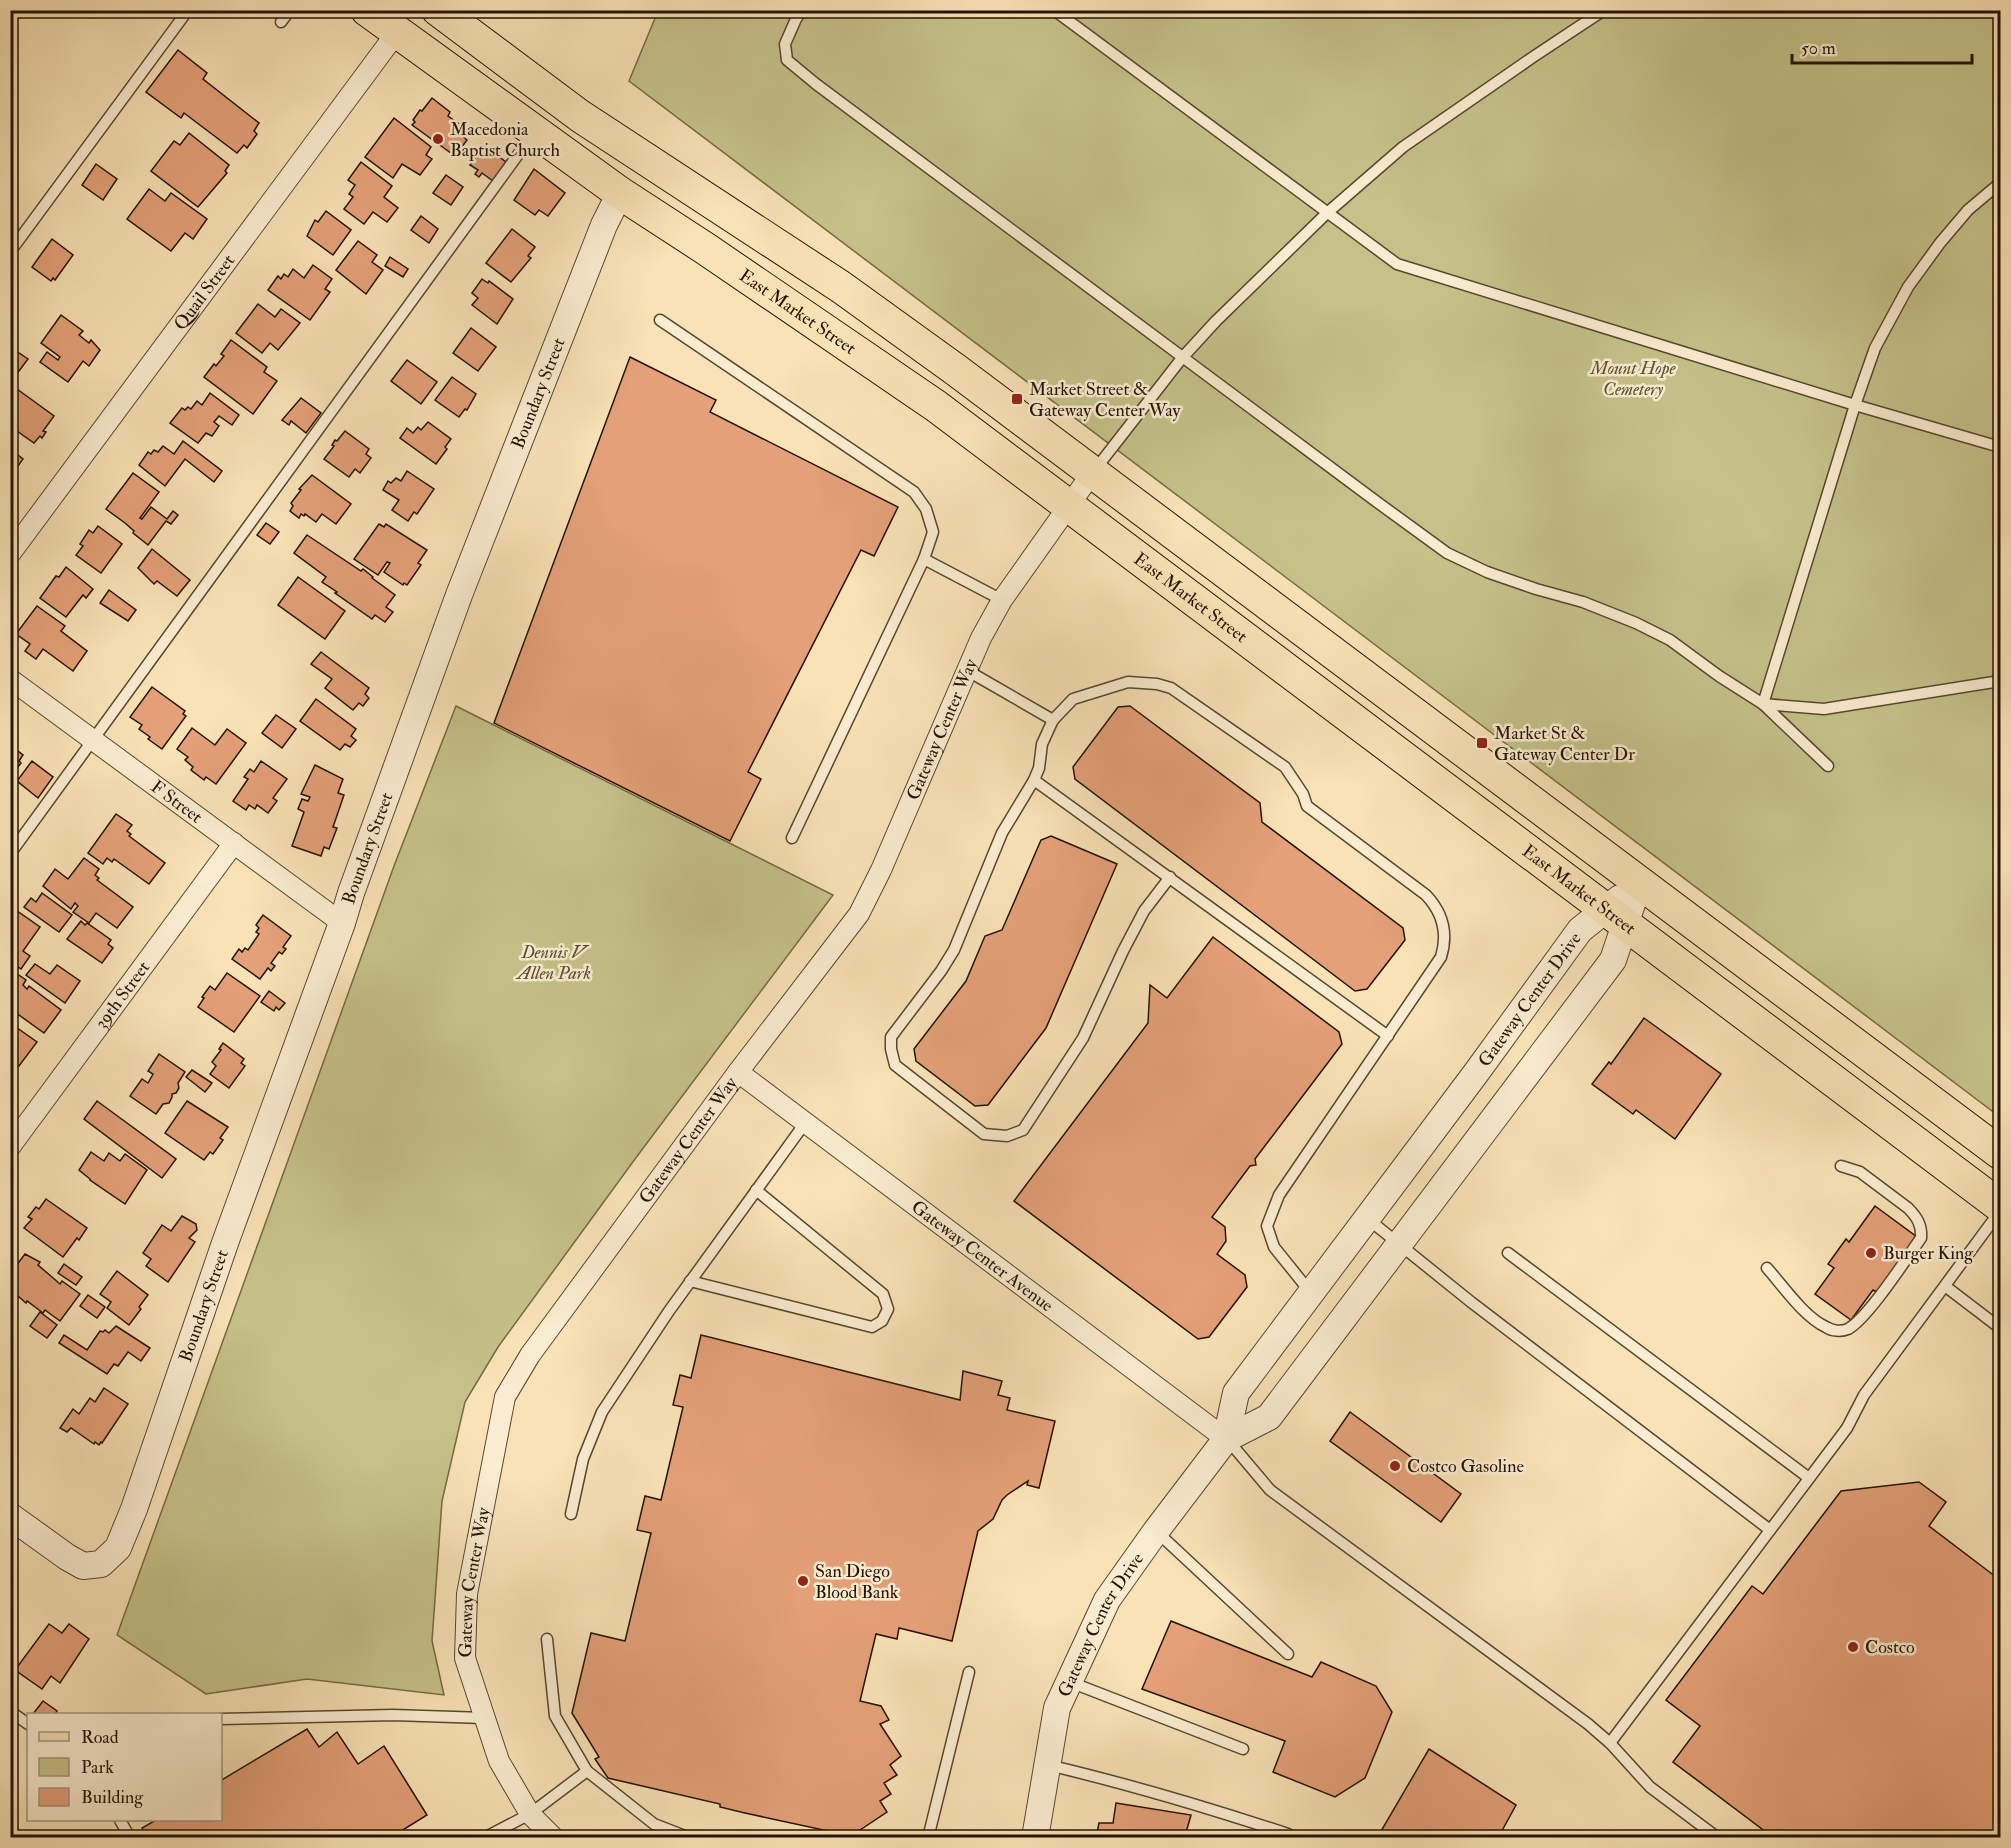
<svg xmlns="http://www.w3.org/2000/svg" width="2011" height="1848" viewBox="0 0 2011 1848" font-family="'IM FELL Double Pica',serif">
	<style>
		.green { fill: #c5c189; stroke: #746a44; stroke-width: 1.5 }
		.building { fill: #e4a078; stroke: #241200; stroke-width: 1.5 }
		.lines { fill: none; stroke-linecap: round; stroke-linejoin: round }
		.service-casing { stroke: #59462e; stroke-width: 13 }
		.minor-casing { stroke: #59462e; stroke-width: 22 }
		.tertiary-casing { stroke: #59462e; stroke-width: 28 }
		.primary-casing { stroke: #241200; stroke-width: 34 }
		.service { stroke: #faecd0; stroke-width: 10 }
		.minor { stroke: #faecd0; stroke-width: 20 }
		.tertiary { stroke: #faecd0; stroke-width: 26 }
		.primary { stroke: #f8e2b6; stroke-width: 32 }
		.poi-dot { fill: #8f2418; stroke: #faecd0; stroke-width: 2 }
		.labels { text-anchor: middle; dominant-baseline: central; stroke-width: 5; stroke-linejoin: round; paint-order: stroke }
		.poi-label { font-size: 18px; fill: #241200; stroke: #faecd0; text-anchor: start }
		.street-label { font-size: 18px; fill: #241200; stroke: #faecd0 }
		.park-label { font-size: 18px; font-style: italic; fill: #5c4f30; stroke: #faecd0 }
	</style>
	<rect width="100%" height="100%" fill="#f8e2b6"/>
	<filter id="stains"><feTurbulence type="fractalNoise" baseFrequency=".00333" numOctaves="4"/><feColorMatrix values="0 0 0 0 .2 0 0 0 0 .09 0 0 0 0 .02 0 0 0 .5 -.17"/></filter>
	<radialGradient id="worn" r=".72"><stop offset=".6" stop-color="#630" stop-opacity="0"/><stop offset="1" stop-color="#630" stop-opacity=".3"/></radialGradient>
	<g class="green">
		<path d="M658,11H2000V1117L629,81Z"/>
		<path d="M456,706L833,895L635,1159L498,1347L465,1402L442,1501L432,1641L444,1695L307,1679L206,1694L117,1635L394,866Z"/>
	</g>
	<g class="building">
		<path d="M178,50L207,73L203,79L259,123L254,131L257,134L247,148L244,145L237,153L184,113L181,118L146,92Z"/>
		<path d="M432,98L450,112L448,116L462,126L458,132L467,140L455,156L412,125L415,122L413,120L420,110L422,111Z"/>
		<path d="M394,118L431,147L426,155L432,159L420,175L402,164L393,178L365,157Z"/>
		<path d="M189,133L229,165L225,171L227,173L198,207L151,171L174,141L180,145Z"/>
		<path d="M484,146L492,152L494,148L500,152L498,156L506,162L493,181L482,173L479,177L475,174L478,170L470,165Z"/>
		<path d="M361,162L392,186L384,197L398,208L387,222L373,212L364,224L344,209L353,197L349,194L355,185L348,180Z"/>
		<path d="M96,164L117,179L103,200L82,185Z"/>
		<path d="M534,169L565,193L548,216L539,210L535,215L514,200Z"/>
		<path d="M446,175L463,187L451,205L433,193Z"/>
		<path d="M149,189L165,201L171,193L207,219L193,239L185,233L171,251L127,219Z"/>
		<path d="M326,211L351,230L333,255L307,236L315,220L318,222Z"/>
		<path d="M421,216L438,229L429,243L411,230Z"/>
		<path d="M512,229L535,247L528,256L531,258L511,282L486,263Z"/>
		<path d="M52,239L73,255L55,280L53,278L51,281L32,267Z"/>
		<path d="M358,241L377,255L372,262L383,270L366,294L336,270Z"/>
		<path d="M390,257L408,269L403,277L385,266Z"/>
		<path d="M313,265L332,279L325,289L330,292L310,320L268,290L278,276L281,279L284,274L288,277L293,269L304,278Z"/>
		<path d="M482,279L488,283L489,281L513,299L497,324L472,305L478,298L472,293Z"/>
		<path d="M258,304L275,317L281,309L300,323L278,350L270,343L262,353L236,333Z"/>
		<path d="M61,315L83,331L79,335L89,343L91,340L100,350L89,366L83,361L68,382L40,362L47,352L58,360L60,357L41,343Z"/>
		<path d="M471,328L496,347L478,371L453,353Z"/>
		<path d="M231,340L267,367L264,372L277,381L253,414L204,377L214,364L216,366L224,356L221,354Z"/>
		<path d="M10,347L28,359L10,383Z"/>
		<path d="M630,357L716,400L710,412L898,507L874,556L861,550L748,772L761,779L730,841L494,723Z"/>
		<path d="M407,360L437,382L421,404L391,381Z"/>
		<path d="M452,377L476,394L467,410L465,409L459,417L435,400Z"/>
		<path d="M17,389L54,416L43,431L46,432L42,438L40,436L34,443L10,426V397Z"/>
		<path d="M210,393L239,415L232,425L219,416L214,422L219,426L212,436L206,433L198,443L170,423L182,408L185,410L188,407L191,409L197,401L202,405Z"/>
		<path d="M301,398L321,413L306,433L291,421L289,425L282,420Z"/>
		<path d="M428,422L451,439L445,447L447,449L436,464L400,438L407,428L413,433L418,427L421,430Z"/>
		<path d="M345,431L369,449L366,454L371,458L360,473L355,469L349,477L324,459L334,446L332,445L335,440L337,441Z"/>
		<path d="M183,441L222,471L214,482L185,459L165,486L139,465L148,452L151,454L154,450L158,452L163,446L174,454Z"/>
		<path d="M10,449L23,459L15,470L10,467Z"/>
		<path d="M407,471L434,489L417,514L414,512L408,521L392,510L399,500L383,490L388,481L391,483L396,478L401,481Z"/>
		<path d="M133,473L159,492L140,518L142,519L151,507L167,519L173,511L178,515L171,524L166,521L148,545L133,533L134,531L125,523L106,509Z"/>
		<path d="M312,475L351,504L336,524L322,514L316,522L305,514L304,516L301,514L299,518L290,511L293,506L291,503L301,490L299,489Z"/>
		<path d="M266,523L279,532L270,544L257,535Z"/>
		<path d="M379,524L384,527L386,524L427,550L418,563L421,565L407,585L404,583L403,585L384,572L390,563L387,562L378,575L354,559Z"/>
		<path d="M98,526L122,544L101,573L76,555L83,546L80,544L89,530L93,533Z"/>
		<path d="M307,535L361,571L363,569L373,577L372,578L395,595L386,607L393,612L385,622L375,615L372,619L335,593L337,592L322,582L326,577L294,553Z"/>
		<path d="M152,549L190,580L177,596L157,581L154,584L138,568Z"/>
		<path d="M66,567L93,589L86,598L83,595L66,617L40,598L56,576L59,577Z"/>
		<path d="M298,577L345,611L325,639L278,605Z"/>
		<path d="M109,590L136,610L128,621L100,603Z"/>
		<path d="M37,606L65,626L61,631L87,651L73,671L43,649L36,659L25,651L30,644L16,634Z"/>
		<path d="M321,652L369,688L365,694L369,698L363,706L359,703L353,710L325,688L332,679L311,664Z"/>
		<path d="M152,687L185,711L183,714L186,716L162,749L148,739L150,737L139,729L142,725L130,717Z"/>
		<path d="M316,699L356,729L351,736L356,740L350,747L345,744L340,750L300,721Z"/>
		<path d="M1130,706L1260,803L1262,822L1403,928L1405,940L1367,989L1355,991L1075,779L1073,767L1118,707Z"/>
		<path d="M276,715L296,729L282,748L262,733Z"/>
		<path d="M192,728L215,745L227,729L246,743L216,784L206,777L204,780L191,770L193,767L185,760L188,757L177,749Z"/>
		<path d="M10,745L23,755L19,761L21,763L14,772H10Z"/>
		<path d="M32,761L53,777L38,798L17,781Z"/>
		<path d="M261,761L287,779L273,798L277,801L268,813L257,805L255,809L249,805L246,810L233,801L248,779L244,777L250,769L254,772Z"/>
		<path d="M315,765L343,779L338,793L344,795L333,827L337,828L329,849L324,847L321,856L292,846L304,812L298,809L302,799L308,801L310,797L301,794Z"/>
		<path d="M116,814L132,825L127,831L131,834L129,836L165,863L149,884L114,859L112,862L107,858L103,864L88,853Z"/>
		<path d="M1051,836L1117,864L1046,1028L988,1105L975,1106L916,1061L914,1049L966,981L985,936L1002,930L1041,840Z"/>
		<path d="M84,858L99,869L95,875L99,878L97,880L133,907L117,928L96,913L89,923L73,912L78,906L75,903L71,909L43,886L55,869L68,879Z"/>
		<path d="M42,893L72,915L59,932L24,907L31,898L36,902Z"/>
		<path d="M10,906L40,927L23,951L30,956L21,969L10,961Z"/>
		<path d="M263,915L291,936L283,947L286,949L282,954L279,952L271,963L275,966L271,971L268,968L260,979L232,959L239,949L242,952L245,948L248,950L259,934L256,932L259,928L256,925Z"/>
		<path d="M81,921L85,925L87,923L111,940L108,944L113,948L102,963L67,939Z"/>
		<path d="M1213,937L1339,1032L1342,1044L1255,1159L1256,1165L1250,1166L1212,1217L1225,1227L1226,1241L1217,1254L1245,1275L1247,1287L1209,1337L1198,1339L1014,1201L1148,1023L1150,985L1167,998Z"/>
		<path d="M35,964L50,974L57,965L80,981L65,1003L26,975Z"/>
		<path d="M10,969L26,980L23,985L27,989L29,986L61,1010L44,1033L12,1010Z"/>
		<path d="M227,973L260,996L234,1032L198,1007L204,998L202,997L210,986L215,990Z"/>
		<path d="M269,991L285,1003L279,1010L276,1007L274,1011L261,1002Z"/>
		<path d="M1644,1018L1721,1074L1675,1139L1636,1110L1633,1114L1592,1084L1609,1062L1611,1064Z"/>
		<path d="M10,1023L37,1042L19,1066L10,1059Z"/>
		<path d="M223,1043L244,1059L241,1063L245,1066L229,1088L210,1074L216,1066L212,1062L221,1050L219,1049Z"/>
		<path d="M159,1054L185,1072L178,1083L179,1088L176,1093L172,1094V1097L169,1103L163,1104L156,1114L130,1096L142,1079L148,1083L153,1074L148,1071Z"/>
		<path d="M192,1070L212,1083L205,1092L186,1077Z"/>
		<path d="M97,1101L176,1159L162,1178L84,1119Z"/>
		<path d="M187,1101L228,1127L220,1138L223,1140L213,1154L210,1152L204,1160L165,1133Z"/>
		<path d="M91,1152L104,1161L109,1153L120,1161L125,1154L147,1170L125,1204L90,1180V1179L79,1170Z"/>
		<path d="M46,1199L87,1228L79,1240L77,1238L63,1257L24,1228L32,1219L28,1217L36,1207L39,1209Z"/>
		<path d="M1875,1206L1917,1237L1877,1292L1873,1290L1851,1320L1815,1294L1834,1268L1828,1264L1846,1239L1849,1242Z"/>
		<path d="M182,1216L196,1224L197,1230L189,1238L195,1242L168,1282L146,1266L151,1259L143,1253L162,1225L171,1231Z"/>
		<path d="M25,1254L40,1262L38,1265L60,1284L62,1281L80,1294L60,1321L45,1310L43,1313L27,1301L26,1303L10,1289V1274Z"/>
		<path d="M64,1264L82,1277L76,1285L58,1273Z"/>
		<path d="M117,1271L148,1295L139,1307L141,1309L129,1325L107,1308L111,1302L100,1294Z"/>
		<path d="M88,1295L105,1307L97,1318L80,1306Z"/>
		<path d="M40,1312L57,1325L47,1338L30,1326Z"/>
		<path d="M116,1326L150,1348L141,1361L128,1352L118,1366L114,1364L107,1374L59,1343L64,1335L87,1350L100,1331L103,1332L105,1330L109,1333Z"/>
		<path d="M701,1335L960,1400L963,1371L1002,1381L998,1395L1010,1398L1007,1410L1055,1421L1039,1488L1027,1485L1028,1481L1007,1495L1002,1500L993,1519L978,1531L952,1641L899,1628L897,1639L876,1634L860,1701L881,1706L889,1720L880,1724L901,1756L890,1765L897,1775L884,1783L891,1794L880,1801L887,1812L851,1836L745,1813L720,1807V1804L608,1778L595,1759L599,1757L572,1713L591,1633L625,1641L651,1533L637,1530L645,1496L661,1500L683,1407L673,1405L680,1375L691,1378Z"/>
		<path d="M104,1388L128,1404L102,1443L101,1442L99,1445L95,1442L94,1444L71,1428L67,1432L60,1428L73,1409L79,1414L90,1398L95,1402Z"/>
		<path d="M1350,1412L1461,1494L1441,1522L1330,1441Z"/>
		<path d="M1919,1482L1946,1502L1929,1526L2000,1580V1838H1774L1673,1762L1700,1726L1666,1700L1752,1586L1763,1594L1841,1491Z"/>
		<path d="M1171,1621L1312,1677L1321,1662L1376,1686L1392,1712L1365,1778L1335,1797L1273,1772L1285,1741L1142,1689Z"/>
		<path d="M49,1624L62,1633L69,1624L89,1639L60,1683L51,1676L42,1689L15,1670Z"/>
		<path d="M43,1701L57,1711L55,1714H33Z"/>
		<path d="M307,1729L319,1747L337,1732L358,1764L384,1746L427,1815L390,1838H147L142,1828L156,1820H220V1781Z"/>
		<path d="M1429,1749L1516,1805L1498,1838H1377Z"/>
		<path d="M1116,1803L1191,1815L1185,1836L1197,1838H1096L1099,1823H1113Z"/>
	</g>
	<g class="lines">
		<g class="service-casing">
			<g id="service">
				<path d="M802,10L796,19L785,44L787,60L816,84L1377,502L1447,553L1487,572L1536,589L1583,602L1636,623L1670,640L1719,676L1763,704L1828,766"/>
				<path d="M1054,10L1397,264L1855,405L2000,447"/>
				<path d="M281,22L290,10"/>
				<path d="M10,252L188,10"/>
				<path d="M660,320L914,492L926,509L933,532L924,559"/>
				<path d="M1094,471L1182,358L1216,321L1327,213L1403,147L1533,57L1604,10"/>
				<path d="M968,671L1053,720L1042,744L1039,768L1034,780L1388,1036"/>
				<path d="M1763,704L1855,405L1875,348L1908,287L1940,243L1968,210L2000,183"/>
				<path d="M1763,704L1824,709L2000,681"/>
				<path d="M1053,720L1073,699L1128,682L1157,684L1171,688L1285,767L1303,794L1307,806L1426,895C1443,913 1448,934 1441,957L1279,1195L1267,1226L1274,1247L1311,1293"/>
				<path d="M1034,780L1002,833L954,950L941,971L891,1037V1049L895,1065L984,1134L1007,1136L1023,1130L1083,1038L1123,951L1144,911L1170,877"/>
				<path d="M792,838L924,559L1002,600"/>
				<path d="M10,854L533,134"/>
				<path d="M1368,1219L1471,1302L1770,1530"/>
				<path d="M1508,1253L1809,1478"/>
				<path d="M1767,1268C1783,1286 1804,1317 1826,1327C1832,1331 1841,1332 1848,1329C1868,1318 1906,1259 1921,1238C1922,1225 1917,1217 1908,1208L1860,1172L1841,1166"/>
				<path d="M690,1281L872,1327L882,1321L888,1309L883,1294L756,1190"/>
				<path d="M1945,1286L2000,1328"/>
				<path d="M1227,1439L1270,1490L1588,1724L1610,1743L1650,1787L1718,1838"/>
				<path d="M571,1514L583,1459L602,1412L669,1311L805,1123"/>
				<path d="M1156,1531L1288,1654"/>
				<path d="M547,1639L555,1716L587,1771L654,1824L690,1838"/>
				<path d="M1070,1682L1243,1749"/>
				<path d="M10,1711L28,1724"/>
				<path d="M220,1719L393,1715L484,1718"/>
				<path d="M1610,1743L1847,1428L1864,1395L2000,1211"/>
				<path d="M1048,1765C1129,1784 1209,1808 1288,1834L1292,1838"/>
				<path d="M120,1820L130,1838"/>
				<path d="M1519,1837L1520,1838"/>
				<path d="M484,1838L530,1814L587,1771"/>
				<path d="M928,1838L969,1672"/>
			</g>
		</g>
		<g class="minor-casing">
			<g id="minor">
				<path id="s1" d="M10,554L397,32"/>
				<path id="s2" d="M10,679L342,923"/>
				<path id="s3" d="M738,1072L1226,1439"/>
				<path id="s4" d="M10,1147L234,843"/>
				<path id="s5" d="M554,1838L530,1814L499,1761L465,1658L467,1594L505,1397L530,1355L738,1072L859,914L881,870L981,638L1002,600L1092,473"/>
			</g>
		</g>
		<g class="tertiary-casing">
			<g id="tertiary">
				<path id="s6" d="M1226,1439L1236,1393L1476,1073L1580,930L1620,898"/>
				<path id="s7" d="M10,1516L67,1557L83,1566L101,1564L118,1548L134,1509L225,1243L342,923L351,893L459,595L604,225L620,193"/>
				<path id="s8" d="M1035,1838L1057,1708L1107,1600L1156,1531L1226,1439L1269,1417L1613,960L1639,883"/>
			</g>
		</g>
		<g class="primary-casing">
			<g id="primary">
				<path id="s9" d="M367,10L620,193L706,249L936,406L2000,1206"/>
				<path d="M438,10L580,116L841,287L956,370L2000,1153"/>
			</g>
		</g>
		<use href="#service" class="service"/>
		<use href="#minor" class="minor"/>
		<use href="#tertiary" class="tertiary"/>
		<use href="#primary" class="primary"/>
	</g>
	<g class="poi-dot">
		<circle cx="438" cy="139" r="6"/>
		<rect x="1011" y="393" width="12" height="12" rx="3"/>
		<rect x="1476" y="737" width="12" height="12" rx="3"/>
		<circle cx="1871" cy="1253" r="6"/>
		<circle cx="1395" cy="1466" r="6"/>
		<circle cx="803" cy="1581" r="6"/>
		<circle cx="1853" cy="1647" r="6"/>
	</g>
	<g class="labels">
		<g class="poi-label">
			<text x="450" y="129">Macedonia<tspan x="450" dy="21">Baptist Church</tspan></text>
			<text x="1029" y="389">Market Street &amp;<tspan x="1029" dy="21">Gateway Center Way</tspan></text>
			<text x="1494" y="733">Market St &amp;<tspan x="1494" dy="21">Gateway Center Dr</tspan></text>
			<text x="1883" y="1253">Burger King</text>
			<text x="1407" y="1466">Costco Gasoline</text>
			<text x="815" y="1571">San Diego<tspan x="815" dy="21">Blood Bank</tspan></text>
			<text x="1865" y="1647">Costco</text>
		</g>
		<g class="street-label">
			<text stroke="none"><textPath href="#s1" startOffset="326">Quail Street</textPath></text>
			<text stroke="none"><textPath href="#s9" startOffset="526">East Market Street</textPath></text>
			<text stroke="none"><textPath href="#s7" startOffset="1359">Boundary Street</textPath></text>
			<text stroke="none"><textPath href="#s9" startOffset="1012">East Market Street</textPath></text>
			<text stroke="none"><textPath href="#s5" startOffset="1270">Gateway Center Way</textPath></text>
			<text stroke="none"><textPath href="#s2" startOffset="207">F Street</textPath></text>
			<text stroke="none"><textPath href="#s7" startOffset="873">Boundary Street</textPath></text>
			<text stroke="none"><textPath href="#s9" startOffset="1498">East Market Street</textPath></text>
			<text stroke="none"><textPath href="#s4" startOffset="189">39th Street</textPath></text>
			<text stroke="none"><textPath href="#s6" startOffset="538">Gateway Center Drive</textPath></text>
			<text stroke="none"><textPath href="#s5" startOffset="784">Gateway Center Way</textPath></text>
			<text stroke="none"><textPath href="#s3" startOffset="306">Gateway Center Avenue</textPath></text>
			<text stroke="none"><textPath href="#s7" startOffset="387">Boundary Street</textPath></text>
			<text stroke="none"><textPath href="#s5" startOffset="280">Gateway Center Way</textPath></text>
			<text stroke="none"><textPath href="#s8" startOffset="226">Gateway Center Drive</textPath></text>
		</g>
		<g class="park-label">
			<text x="1633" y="368">Mount Hope<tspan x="1633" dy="21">Cemetery</tspan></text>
			<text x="554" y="952">Dennis V<tspan x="554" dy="21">Allen Park</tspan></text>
		</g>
	</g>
	<rect width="2011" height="1848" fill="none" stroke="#f8e2b6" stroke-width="36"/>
	<rect x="12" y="12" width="1987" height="1824" fill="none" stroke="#241200" stroke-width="3"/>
	<rect x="18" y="18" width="1975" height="1812" fill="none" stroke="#241200" stroke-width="1.5"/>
	<rect x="27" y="1713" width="195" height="108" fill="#faecd0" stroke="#a4957d" stroke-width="1.5"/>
	<rect x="39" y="1732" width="30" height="9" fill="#f8e2b6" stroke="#a4957d" stroke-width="1.5"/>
	<text x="81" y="1743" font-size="18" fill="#241200">Road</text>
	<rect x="39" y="1758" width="30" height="18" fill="#c5c189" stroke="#a4957d" stroke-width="1.5"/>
	<text x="81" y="1773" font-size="18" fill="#241200">Park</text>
	<rect x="39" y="1788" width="30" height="18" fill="#e4a078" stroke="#a4957d" stroke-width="1.5"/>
	<text x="81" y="1803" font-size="18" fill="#241200">Building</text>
	<path d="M1792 54v9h180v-9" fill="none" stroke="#241200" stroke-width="3"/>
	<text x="1801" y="54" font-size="18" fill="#241200" stroke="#faecd0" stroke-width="4.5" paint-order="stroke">50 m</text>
	<rect width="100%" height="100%" filter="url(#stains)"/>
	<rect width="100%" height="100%" fill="url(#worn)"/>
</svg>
